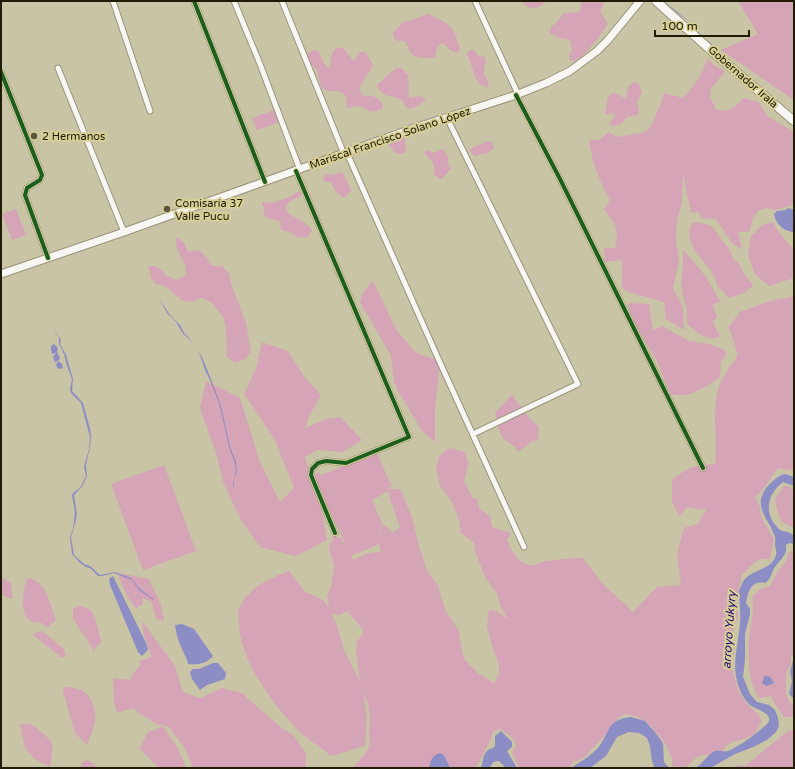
<svg xmlns="http://www.w3.org/2000/svg" width="795" height="769" viewBox="0 0 795 769" font-family="'Varela Round',sans-serif">
	<style>
		.green { fill: #d5a4b6; fill-rule: evenodd }
		.water { fill: #8c8dc4 }
		.lines { fill: none; stroke-linecap: round; stroke-linejoin: round }
		.street-casing { stroke: #99947c; stroke-width: 7 }
		.secondary-casing { stroke: #99947c; stroke-width: 9 }
		.primary-casing { stroke: #99947c; stroke-width: 10 }
		.street { stroke: #f7f6f2; stroke-width: 5 }
		.secondary { stroke: #f7f6f2; stroke-width: 7 }
		.primary { stroke: #f7f6f2; stroke-width: 8 }
		.cycleway-casing { stroke: #d8cf96; stroke-width: 6 }
		.cycleway { stroke: #1b5e20; stroke-width: 4 }
		.poi-dot { fill: #5a563d; stroke: #d8cf96; stroke-width: 1.5 }
		.labels { text-anchor: middle; dominant-baseline: central; stroke-width: 4; stroke-linejoin: round; paint-order: stroke }
		.street-label { font-size: 11px; fill: #1f1b05; stroke: #d8cf96 }
		.poi-label { font-size: 11px; fill: #1f1b05; stroke: #d8cf96; text-anchor: start }
		.water-label { font-size: 12px; font-style: italic; fill: #260b7d; stroke: #d8cf96 }
	</style>
	<rect width="100%" height="100%" fill="#c9c4a5"/>
	<g class="green">
		<path d="M521,1H547C535,10 532,12 521,1Z"/>
		<path d="M581,1H605L600,11L608,24C598,38 589,52 575,61L570,60L569,55L572,50L570,40L559,38L550,33V28L558,21L564,13L579,12L581,7Z"/>
		<path d="M738,1H794V100L721,50L758,34Z"/>
		<path d="M427,14C450,23 453,24 460,49L457,53C449,52 448,45 441,43L437,47L435,57C429,59 414,59 410,52C408,48 407,44 404,41H398L394,38L393,33L403,22L413,20Z"/>
		<path d="M339,47L344,49L354,61L359,52H365L371,61L373,66L359,88C364,101 366,93 375,97C378,99 381,102 383,104L382,109C369,116 367,106 357,106C354,106 350,108 347,108L346,103L347,98C338,86 333,95 324,89C318,86 320,77 317,71C314,65 307,63 305,56C309,51 312,50 318,51C323,57 322,64 329,69C333,60 328,52 339,47Z"/>
		<path d="M473,49L475,50L478,57L484,56C487,63 484,68 484,74L488,81V87L480,85L476,79L467,53Z"/>
		<path d="M708,58L713,65L725,71L711,89L710,98L717,110C729,113 736,107 743,98L759,102L767,116L794,132V207L793,205L775,210L766,208L759,210L753,218L749,232H738L742,250L732,243L716,219L701,218L698,212L691,213L683,173L682,203L677,220L676,239L679,262L673,288L683,307L684,330L666,319L664,302L628,292L622,288V260L605,262L604,248H615C620,229 615,224 604,209L610,200C599,181 592,162 589,140H600L608,132L617,137L646,132L652,124L661,103L664,93L683,98C695,87 702,73 708,58Z"/>
		<path d="M396,68H401L408,75L409,90L408,95L411,98L421,96L426,99C422,102 417,107 412,108C405,110 405,103 401,100C392,93 385,101 377,86C380,81 391,73 396,68Z"/>
		<path d="M634,82L639,84L642,93L637,101L639,113L635,116H628L621,124L612,126L609,123L616,116L612,113L605,115L608,97L614,92L626,99L628,87Z"/>
		<path d="M274,110L279,122L257,130L252,118Z"/>
		<path d="M403,135L405,137L406,150L404,154L395,153L387,143V140Z"/>
		<path d="M488,141L493,143L494,148L487,153L480,154L477,156H475L470,151L472,148Z"/>
		<path d="M443,149L448,157V162L451,169C447,172 445,177 440,180L435,175L433,162L425,154V152L426,150L434,153Z"/>
		<path d="M341,172L343,173L351,190L348,194L344,198L336,192L331,183L324,181L323,178L326,174L334,175Z"/>
		<path d="M299,191L301,192V197C298,198 295,198 292,200C278,208 292,216 300,220C304,222 309,227 312,230L309,236C301,240 297,237 290,232C287,231 283,232 281,228C280,226 281,224 280,221L266,218L263,214L265,209L262,205V202L271,203L290,197Z"/>
		<path d="M16,209L26,235L12,240L2,214Z"/>
		<path d="M698,222L709,225L713,228L729,249L733,258L739,263L741,269L754,287L753,286L744,293L728,298L723,291L717,286C715,264 680,249 692,223Z"/>
		<path d="M773,222L780,234L794,250V278L769,286L755,274L748,255L751,236L762,225Z"/>
		<path d="M176,237L184,242L188,252L199,250L206,257L212,266H222L229,273L231,284L246,323L251,351L245,359L235,363L227,357L226,327L223,317L210,301L201,298L191,302L181,300L166,286L155,284L150,275L149,265L159,268L167,276L177,280L186,275L185,265L176,247Z"/>
		<path d="M683,250C698,265 711,282 720,302L712,304L717,317L713,322L719,335L721,336C708,343 697,332 687,325V309L683,297L681,283L683,268Z"/>
		<path d="M373,281L397,331L416,353L440,361L435,409V442L422,431L398,391L394,381L391,356L360,302L363,293Z"/>
		<path d="M794,296V471L780,468L776,470L766,486L755,497L760,507L761,517L774,539L770,559H760L755,562L742,575L737,598L738,616L733,630L734,650L732,667L738,691L750,707L758,714L762,721L754,735L728,744L720,753L698,756L685,768L672,766V758L665,743L647,722L635,716L625,714L618,718L605,735L584,758L573,762L569,768H519L512,752L516,746C513,737 508,733 499,729L493,732L491,739L476,768H353L363,757L370,745L369,732L370,718L368,704L363,691L367,718L365,746L331,756C319,746 305,738 295,727C271,702 240,659 239,624C239,619 237,610 240,606C250,587 270,578 289,571L305,592L323,600L329,609L327,595L331,587L334,566L329,548L334,536L341,538L349,551L313,476L319,472L321,475L377,453L392,487H388V489H400L412,517L419,547L428,572L438,586L446,612L458,629L464,659L478,673L494,683L499,674V665L492,646L487,626L489,610L497,611L508,620L501,607L497,594L485,577L475,551L474,543L461,533L459,521L452,502L440,486L436,468L440,455L450,448L465,452L468,463L464,482L471,494L473,499L477,498L479,508L490,516L492,527L511,533L507,540C511,550 519,566 533,565C538,564 543,561 548,561C559,559 571,558 583,558L601,582L633,612L657,587L681,585L677,556L683,530L686,527L698,524L706,510L688,507L679,516L672,501V480C690,466 692,466 715,464C718,439 711,412 719,387C722,376 732,365 738,355L729,327L740,312L770,301ZM388,490L391,502L400,527L393,533L383,524L378,541L381,552C371,552 363,554 354,560L351,556L377,545L382,523L372,500L388,491ZM347,611L362,628L363,633L357,642L356,651L360,681L344,650L335,620L331,614L340,615Z"/>
		<path d="M628,303L649,304L653,330L662,326L689,341L709,344L725,350L726,355L721,362L720,377L707,386L688,395H671L656,359L631,318Z"/>
		<path d="M262,342L288,351L303,375L321,395L309,416L305,428L327,419L340,417L362,440L343,452L317,450L305,457L313,486L322,511L327,540L302,553L295,556L260,547L241,520L223,482L217,456L200,408L206,381L240,398L260,462L280,502L294,488L274,438L244,394L256,369Z"/>
		<path d="M512,395L531,420L539,427L538,440L535,442L533,440L518,452L515,446C498,440 499,428 495,413Z"/>
		<path d="M164,465L196,551L143,570L111,484Z"/>
		<path d="M784,486H788L794,491V528L782,522L778,513L775,499L780,491Z"/>
		<path d="M794,550V656H791V663L786,673V695L789,701L794,705V717H784C780,710 774,704 771,696L759,698C748,682 748,658 749,640C750,624 755,613 752,597L760,589L770,586L778,571L786,561L790,551Z"/>
		<path d="M118,573L149,579L161,605L164,621L157,619L154,612L152,602L143,598V604L136,608C127,598 122,586 118,573Z"/>
		<path d="M1,577L11,583L13,599L1,595Z"/>
		<path d="M28,578C46,580 50,603 55,618V621L47,627L40,622C18,626 21,590 28,578Z"/>
		<path d="M81,606L91,610L96,620L101,642L95,648L94,653L93,649L73,619V608Z"/>
		<path d="M142,621L175,666L183,692L200,698L222,688L242,693L278,725L294,736L306,753V768H193L186,750L169,727L156,724L132,708L117,713L114,702L113,678L130,680L133,673L140,666V661L152,657L144,636Z"/>
		<path d="M42,631L64,649L66,657H61L32,634Z"/>
		<path d="M63,687C79,687 90,691 94,708C94,712 96,717 95,721C94,729 90,737 87,745L75,733L63,692Z"/>
		<path d="M20,724H29L37,728L50,740L53,747L50,768C25,753 25,752 20,724Z"/>
		<path d="M163,726L179,750L186,768H159L140,749L147,733Z"/>
		<path d="M789,730H794V768H730L738,765L745,766Z"/>
		<path d="M86,759L99,768H79Z"/>
	</g>
	<g class="water">
		<path d="M663,1C674,9 689,19 696,31L794,115L739,69L695,31L688,21Z"/>
		<path d="M789,208L794,210V231L792,232C782,230 776,224 774,214L777,211L785,210Z"/>
		<path d="M159,299L170,315L180,325L184,333L189,338L197,351L201,355L211,379L221,406L230,447L236,462L237,471L234,479V488L233,485L236,470L235,463L229,447L220,406L210,380L205,370L200,355L189,339L183,334L176,322L167,313Z"/>
		<path d="M53,327L61,340L60,344L66,355L73,379L72,391L83,403L90,429L91,437L90,447L86,465L87,476L82,487L74,495L77,514L75,524L71,537L74,555L84,564L90,566L100,575L115,572L131,578L139,588L150,597L153,598V600L139,590L132,580L114,573L102,576H98L90,568L86,567L80,563L72,554L70,537L73,529L75,513L72,495L74,492L80,488L86,476L84,467L89,449L90,437L81,403L71,393L70,390L72,379L67,366L64,354L59,344V338Z"/>
		<path d="M54,344L58,348L57,352L60,358L58,361L62,364L63,368L58,369L56,365L58,361L55,362L53,357L56,353L52,354L51,349V346Z"/>
		<path d="M784,474L788,475L794,477V486L783,482C767,494 763,514 779,529C782,532 790,531 793,535C795,537 794,541 794,544L789,543L786,545C786,547 786,549 786,551C784,558 778,562 775,567C771,573 771,580 765,583C751,580 748,592 746,603L750,609V614L745,634V660L743,677L750,694L757,702L769,705L775,710L778,718L779,726L776,732L767,740L753,747L735,754L712,767L695,768C703,764 706,756 713,752C718,749 722,752 728,751C734,750 767,727 769,721C772,713 755,709 750,705C744,699 739,690 737,681C732,661 739,641 740,622C741,612 739,601 739,591C740,589 742,583 744,580C753,569 772,570 776,555C777,552 776,549 775,546C775,542 776,537 774,534C768,518 752,506 767,487C772,482 777,476 784,474Z"/>
		<path d="M113,576L147,645L148,650L142,656L138,652L110,585L109,579Z"/>
		<path d="M182,624L194,629L213,656C206,664 198,665 188,664C187,658 184,654 182,649C178,641 176,633 175,625Z"/>
		<path d="M793,660H794V699L789,694L792,681L790,672Z"/>
		<path d="M213,663H218L226,673L225,679L207,685L200,690L192,679L190,672L193,669H199Z"/>
		<path d="M765,675L771,678L774,683L766,686L762,683Z"/>
		<path d="M631,717L645,721L654,731L663,743L664,762L669,768H655L652,761L650,746L647,738L639,733L629,732L617,737L606,756L590,768H571C580,762 589,757 597,749C610,734 606,719 631,717Z"/>
		<path d="M501,731L512,742V747L507,751L517,768H506L499,761C493,761 492,763 490,768H481C484,759 482,751 493,748L495,746V736Z"/>
		<path d="M441,753L445,757L450,768H429C431,760 432,755 441,753Z"/>
	</g>
	<g class="lines">
		<g class="street-casing">
			<g id="street">
				<path d="M113,1L150,111"/>
				<path d="M194,1L265,182"/>
				<path d="M234,1L260,64L300,170"/>
				<path d="M282,1L344,154"/>
				<path d="M475,1L518,94"/>
				<path d="M58,68L124,232"/>
				<path d="M1,72L42,175L40,180L27,188L25,195L48,258"/>
				<path d="M516,95L560,179L703,468"/>
				<path d="M447,118L578,384L473,434"/>
				<path d="M347,153L437,356L524,547"/>
				<path d="M296,171L409,437L346,463L326,461L318,463L312,469L311,475L313,480L335,533"/>
			</g>
		</g>
		<g class="secondary-casing">
			<path id="secondary" d="M1,274L124,232L411,129L516,95L546,83L570,71L597,51L608,40L640,1"/>
		</g>
		<g class="primary-casing">
			<path id="primary" d="M656,1L715,54L794,121"/>
		</g>
		<use href="#street" class="street"/>
		<use href="#secondary" class="secondary"/>
		<use href="#primary" class="primary"/>
		<g class="cycleway-casing">
			<g id="cycleway">
				<path d="M194,1L265,182"/>
				<path d="M1,72L42,175L40,180L27,188L25,195L48,258"/>
				<path d="M516,95L560,179L703,468"/>
				<path d="M296,171L409,437L346,463L326,461L318,463L312,469L311,475L313,480L335,533"/>
			</g>
		</g>
		<use href="#cycleway" class="cycleway"/>
	</g>
	<g class="poi-dot">
		<circle cx="34" cy="136" r="4"/>
		<circle cx="167" cy="209" r="4"/>
	</g>
	<g class="labels">
		<g class="street-label">
			<text transform="translate(743 77) rotate(41)">Gobernador Irala</text>
			<text transform="translate(390 138) rotate(-19)">Mariscal Francisco Solano López</text>
		</g>
		<g class="poi-label">
			<text x="42" y="136">2 Hermanos</text>
			<text x="175" y="203">Comisaría 37<tspan x="175" dy="13">Valle Pucu</tspan></text>
		</g>
		<g class="water-label">
			<text transform="translate(729 630) rotate(-86)">arroyo Yukyry</text>
		</g>
	</g>
	<rect width="795" height="769" fill="none" stroke="#1f1b05" stroke-width="4"/>
	<path d="M655 30v6h94v-6" fill="none" stroke="#1f1b05" stroke-width="2"/>
	<text x="661" y="30" font-size="12" fill="#1f1b05" stroke="#d8cf96" stroke-width="3" paint-order="stroke">100 m</text>
</svg>
